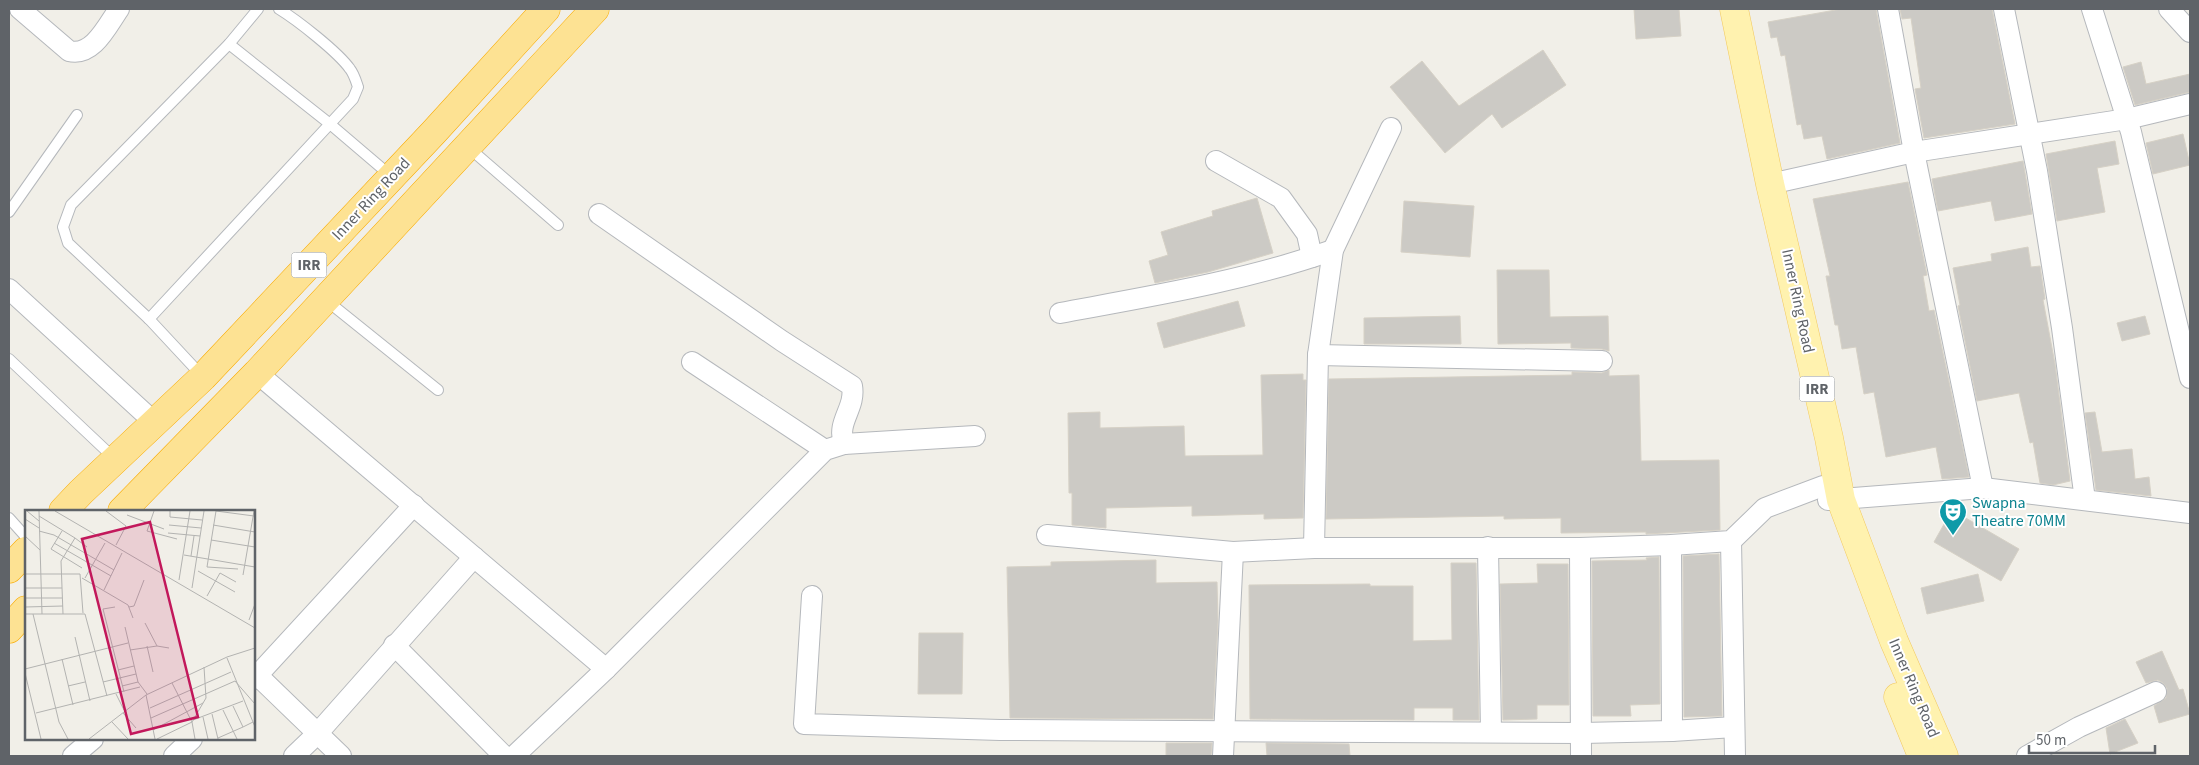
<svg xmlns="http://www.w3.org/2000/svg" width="2199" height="765" viewBox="0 0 2199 765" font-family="'Source Sans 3',sans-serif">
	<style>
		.building { fill: #cccac5; stroke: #d6d1c6 }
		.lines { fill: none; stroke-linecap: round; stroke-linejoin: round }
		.lane-casing { stroke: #b5b8bc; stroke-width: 12 }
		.street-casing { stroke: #b5b8bc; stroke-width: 22 }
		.primary-casing { stroke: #f2c960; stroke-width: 29 }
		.highway-casing { stroke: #f9ab00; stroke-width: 29 }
		.lane { stroke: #fff; stroke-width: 10 }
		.street { stroke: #fff; stroke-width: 20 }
		.primary { stroke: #fff2af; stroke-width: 28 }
		.highway { stroke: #fde293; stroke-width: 28 }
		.labels { text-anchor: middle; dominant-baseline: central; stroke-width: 4; stroke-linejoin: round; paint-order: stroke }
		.shield { fill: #fff; stroke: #8f9295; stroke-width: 1 }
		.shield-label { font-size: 15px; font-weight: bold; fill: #5f6368 }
		.street-label { font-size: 16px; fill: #5f6368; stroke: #fff }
		.culture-label { font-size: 16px; fill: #0d838f; stroke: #fff; text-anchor: start }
		.inset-road { fill: none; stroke: #b3b3b1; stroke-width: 1 }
		.view { fill: #c2185b; fill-opacity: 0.15; stroke: #c2185b; stroke-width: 2.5 }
		.inset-edge { fill: none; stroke: #5f6368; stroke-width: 2.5 }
	</style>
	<rect width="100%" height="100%" fill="#f1efe8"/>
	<g class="building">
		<path d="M1634,9H1679L1681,36L1636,39Z"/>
		<path d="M1841,9H1876L1900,143L1827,159L1822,136L1804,139L1801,124L1797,125L1785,55L1781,56L1777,37L1771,38L1768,22Z"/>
		<path d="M1900,9H1992L2015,124L1924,138L1915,89L1921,88L1911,18L1902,19Z"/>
		<path d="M1543,50L1566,85L1502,128L1492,114L1445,153L1390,87L1422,61L1459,106Z"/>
		<path d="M2141,62L2146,84L2190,74V92L2135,105L2123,67Z"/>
		<path d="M2183,134L2190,165L2153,174L2146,143Z"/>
		<path d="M2115,141L2119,164L2097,168L2105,212L2057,221L2046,154Z"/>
		<path d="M2023,161L2032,214L1995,221L1991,201L1938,211L1932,179Z"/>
		<path d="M1908,182L1927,275L1923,276L1929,311L1934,310L1969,477L1942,479L1936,447L1886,457L1874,392L1864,394L1856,347L1842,349L1838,325H1835L1826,276H1830L1813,199Z"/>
		<path d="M1257,198L1273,253L1208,272L1155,283L1149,261L1168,255L1161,232L1213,216L1212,211Z"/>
		<path d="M1404,201L1474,206L1470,257L1401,252Z"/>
		<path d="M2028,247L2031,267L2040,266L2045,299L2043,300L2055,364L2070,481L2053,485L2040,483L2033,442L2030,443L2019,393L1977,401L1958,306L1960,305L1953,268L1992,261L1991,254Z"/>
		<path d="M1497,270H1549L1550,317L1608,316L1609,351L1602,349L1571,348V343L1498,344Z"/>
		<path d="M1238,301L1245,326L1164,348L1157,323Z"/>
		<path d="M1460,316L1461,344H1364V318Z"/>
		<path d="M2145,316L2150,334L2122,341L2117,323Z"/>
		<path d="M1609,370V376L1639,375L1641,461L1719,460L1720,530L1646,534V532L1561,533V518L1504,519V516L1326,519L1329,379L1572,375V372L1602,373Z"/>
		<path d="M1303,374V380H1306L1303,518L1264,519V514L1192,516V506L1106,508V528L1072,525V493H1069L1068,413L1100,412V428L1184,426L1185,456L1263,455L1261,375Z"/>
		<path d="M2095,412L2102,452L2132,449L2135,479L2149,477L2151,496L2096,490L2085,413Z"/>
		<path d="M1952,510L2019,549L2001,581L1934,542Z"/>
		<path d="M1719,554L1722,716L1684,717L1683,556Z"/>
		<path d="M1659,557L1660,704L1630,705L1631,716H1593L1592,561L1647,560L1646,558Z"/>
		<path d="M1156,560V583L1217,582L1218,621L1213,719L1010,718L1007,567L1051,566V562Z"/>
		<path d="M1451,563H1476L1479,720H1453V708H1414V720L1250,719L1249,585L1370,584V586H1413V641L1452,640Z"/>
		<path d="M1537,564H1568L1569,705H1537V719L1503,720L1500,584L1538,583Z"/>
		<path d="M1978,574L1984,601L1927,614L1921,588Z"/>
		<path d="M919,633H963L962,694H918Z"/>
		<path d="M2162,651L2179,690L2183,689L2190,714L2159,723L2154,706L2166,698L2167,688L2163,683L2158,680L2146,683L2136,662Z"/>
		<path d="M2125,719L2138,743L2110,754L2106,728Z"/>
		<path d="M1166,743H1212L1211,756H1166Z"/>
		<path d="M1266,743L1349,744L1350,756H1267Z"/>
	</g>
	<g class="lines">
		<g class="lane-casing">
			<g id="lane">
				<path d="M229,44L330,124L391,176"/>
				<path d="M468,147L558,225"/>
				<path d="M9,212L77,115"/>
				<path d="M326,300L438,390"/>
				<path d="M149,319L353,99L358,87C356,81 354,74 350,69C338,52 297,20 279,9"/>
				<path d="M9,359L114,458"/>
				<path d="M203,377L149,319L68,243L63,227L71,205L229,44L258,9"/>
				<path d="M9,518L26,537"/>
			</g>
		</g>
		<g class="street-casing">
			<g id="street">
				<path d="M20,9L69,51C93,57 107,26 119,9"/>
				<path d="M1888,9L1914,152L1983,488"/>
				<path d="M2004,9L2037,171L2062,328L2085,500"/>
				<path d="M2092,9L2131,132L2190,378"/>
				<path d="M2169,9L2190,32"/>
				<path d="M1216,161L1281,198L1307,234L1312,257"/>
				<path d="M1770,184L1914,152L2127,119L2190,104"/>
				<path d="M599,214L782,341L852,386C856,409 836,421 844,444"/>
				<path d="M9,289L154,422"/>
				<path d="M1060,313C1152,296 1245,281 1333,250"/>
				<path d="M1318,355L1602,361"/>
				<path d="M692,362L825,450"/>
				<path d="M257,373L606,669"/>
				<path d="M1828,500L1983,488L2190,513"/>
				<path d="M1047,535L1233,552L1314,548H1580L1671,545L1731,541L1765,508L1823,486"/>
				<path d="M1731,541L1735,756"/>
				<path d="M1671,545L1672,731"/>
				<path d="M1488,547L1491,732"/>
				<path d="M1314,548L1318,355L1333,250L1391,128"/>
				<path d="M1580,548L1581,756"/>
				<path d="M812,596L804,724L1000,730L1582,733L1672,731L1734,727"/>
				<path d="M394,645L504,756"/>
				<path d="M254,672L341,756"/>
				<path d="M254,679L414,505"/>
				<path d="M73,756L93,739"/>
				<path d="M174,756L192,739"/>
				<path d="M294,756L317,734L474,557"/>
				<path d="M514,756L606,669L825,450L844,444L975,436"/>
				<path d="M1223,756L1233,552"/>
				<path d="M2027,756L2079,727L2156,692"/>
			</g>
		</g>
		<g class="primary-casing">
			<g id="primary">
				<path d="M1734,9L1770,184L1829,438L1841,500L1894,641L1944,756"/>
				<path d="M1898,697L1922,756"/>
			</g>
		</g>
		<g class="highway-casing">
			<g id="highway">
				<path d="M63,511L81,492L203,377L434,132L546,9"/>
				<path d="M122,511L257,373L595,9"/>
				<path d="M9,569L26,551"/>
				<path d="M9,629L26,610"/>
			</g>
		</g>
		<use href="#lane" class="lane"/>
		<use href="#street" class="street"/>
		<use href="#primary" class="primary"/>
		<use href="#highway" class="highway"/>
	</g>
	<defs>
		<g id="theatre-pin" transform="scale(1.4375)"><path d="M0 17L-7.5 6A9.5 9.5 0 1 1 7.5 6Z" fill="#0f9aa8" stroke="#fff"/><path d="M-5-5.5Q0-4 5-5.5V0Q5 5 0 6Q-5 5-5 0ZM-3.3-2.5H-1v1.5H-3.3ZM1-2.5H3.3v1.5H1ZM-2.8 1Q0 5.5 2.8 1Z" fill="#fff"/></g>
	</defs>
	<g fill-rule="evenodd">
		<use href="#theatre-pin" x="1953" y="512"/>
	</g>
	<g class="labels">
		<g class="shield">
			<rect x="291.5" y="252.5" width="35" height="25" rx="4"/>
			<rect x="1799.5" y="376.5" width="35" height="25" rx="4"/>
		</g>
		<g class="shield-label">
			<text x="309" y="265">IRR</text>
			<text x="1817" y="389">IRR</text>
		</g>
		<g class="street-label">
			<text transform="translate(371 199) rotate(-47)">Inner Ring Road</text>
			<text transform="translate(1798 301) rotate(78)">Inner Ring Road</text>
			<text transform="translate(1914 688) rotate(67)">Inner Ring Road</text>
		</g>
		<g class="culture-label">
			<text x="1972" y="503">Swapna<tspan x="1972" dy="18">Theatre 70MM</tspan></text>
		</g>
	</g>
	<g transform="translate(25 510)">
		<rect width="230" height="230" fill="#f1efe8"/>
		<path class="inset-road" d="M2,1L14,11M14,1L17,104M30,1L230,118M81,1L101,16L91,35M129,1L122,21L152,29M145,1V7L177,10M191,1L182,57L213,59M191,1L229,6M102,5L139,19M14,6L50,28L36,51L38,104M0,9L14,18M144,15L176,18M188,15L230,22M14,21L29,25L89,60M37,21L26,39L57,58M143,23L175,26M0,26L15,40M50,28L62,37M186,30L230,37M29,33L86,66M159,45L230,57M166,46L169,26M173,61L210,82M0,64H55L58,103M218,65L229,1M57,68L103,95L108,108M60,68L80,33M154,70L165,1M0,78H37M167,78L179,1M79,80L97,43M182,86L195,63L211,72M0,88H37M0,97L38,96M90,97L78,99L99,182M104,97L109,96L119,70M0,104H60L82,186M8,104L34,212L43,229M224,110L230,94M120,113L132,136M100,117L113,172L122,184M50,127L65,191M122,136L128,162M105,140L132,136L144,138M202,148L230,217M37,149L48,195M0,159L103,133M93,160L109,156M0,163L16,229M78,172L111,164M43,176L60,172M97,176L113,172M91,184L99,200M121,185L130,229M208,196L218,217L228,212M125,198L206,162M198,200L212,229M11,203L115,177M98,203L111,218M187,204L193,229M178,207L183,229M126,208L210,171L230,194M168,210L218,191M87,212L103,229M128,220L178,193M193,228L218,217M64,229L121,185L202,147L230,138M132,229L167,212L147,173M170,229L167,212L181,188L179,157"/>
		<path class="view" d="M125,12L173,207L106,224L57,29Z"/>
		<rect width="230" height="230" class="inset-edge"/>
	</g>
	<rect width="2199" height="765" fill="none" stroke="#5f6368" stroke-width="20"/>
	<path d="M2029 745v8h126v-8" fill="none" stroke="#5f6368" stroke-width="2.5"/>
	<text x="2036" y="745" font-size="15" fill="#5f6368" stroke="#ffffff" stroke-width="4" paint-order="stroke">50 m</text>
</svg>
